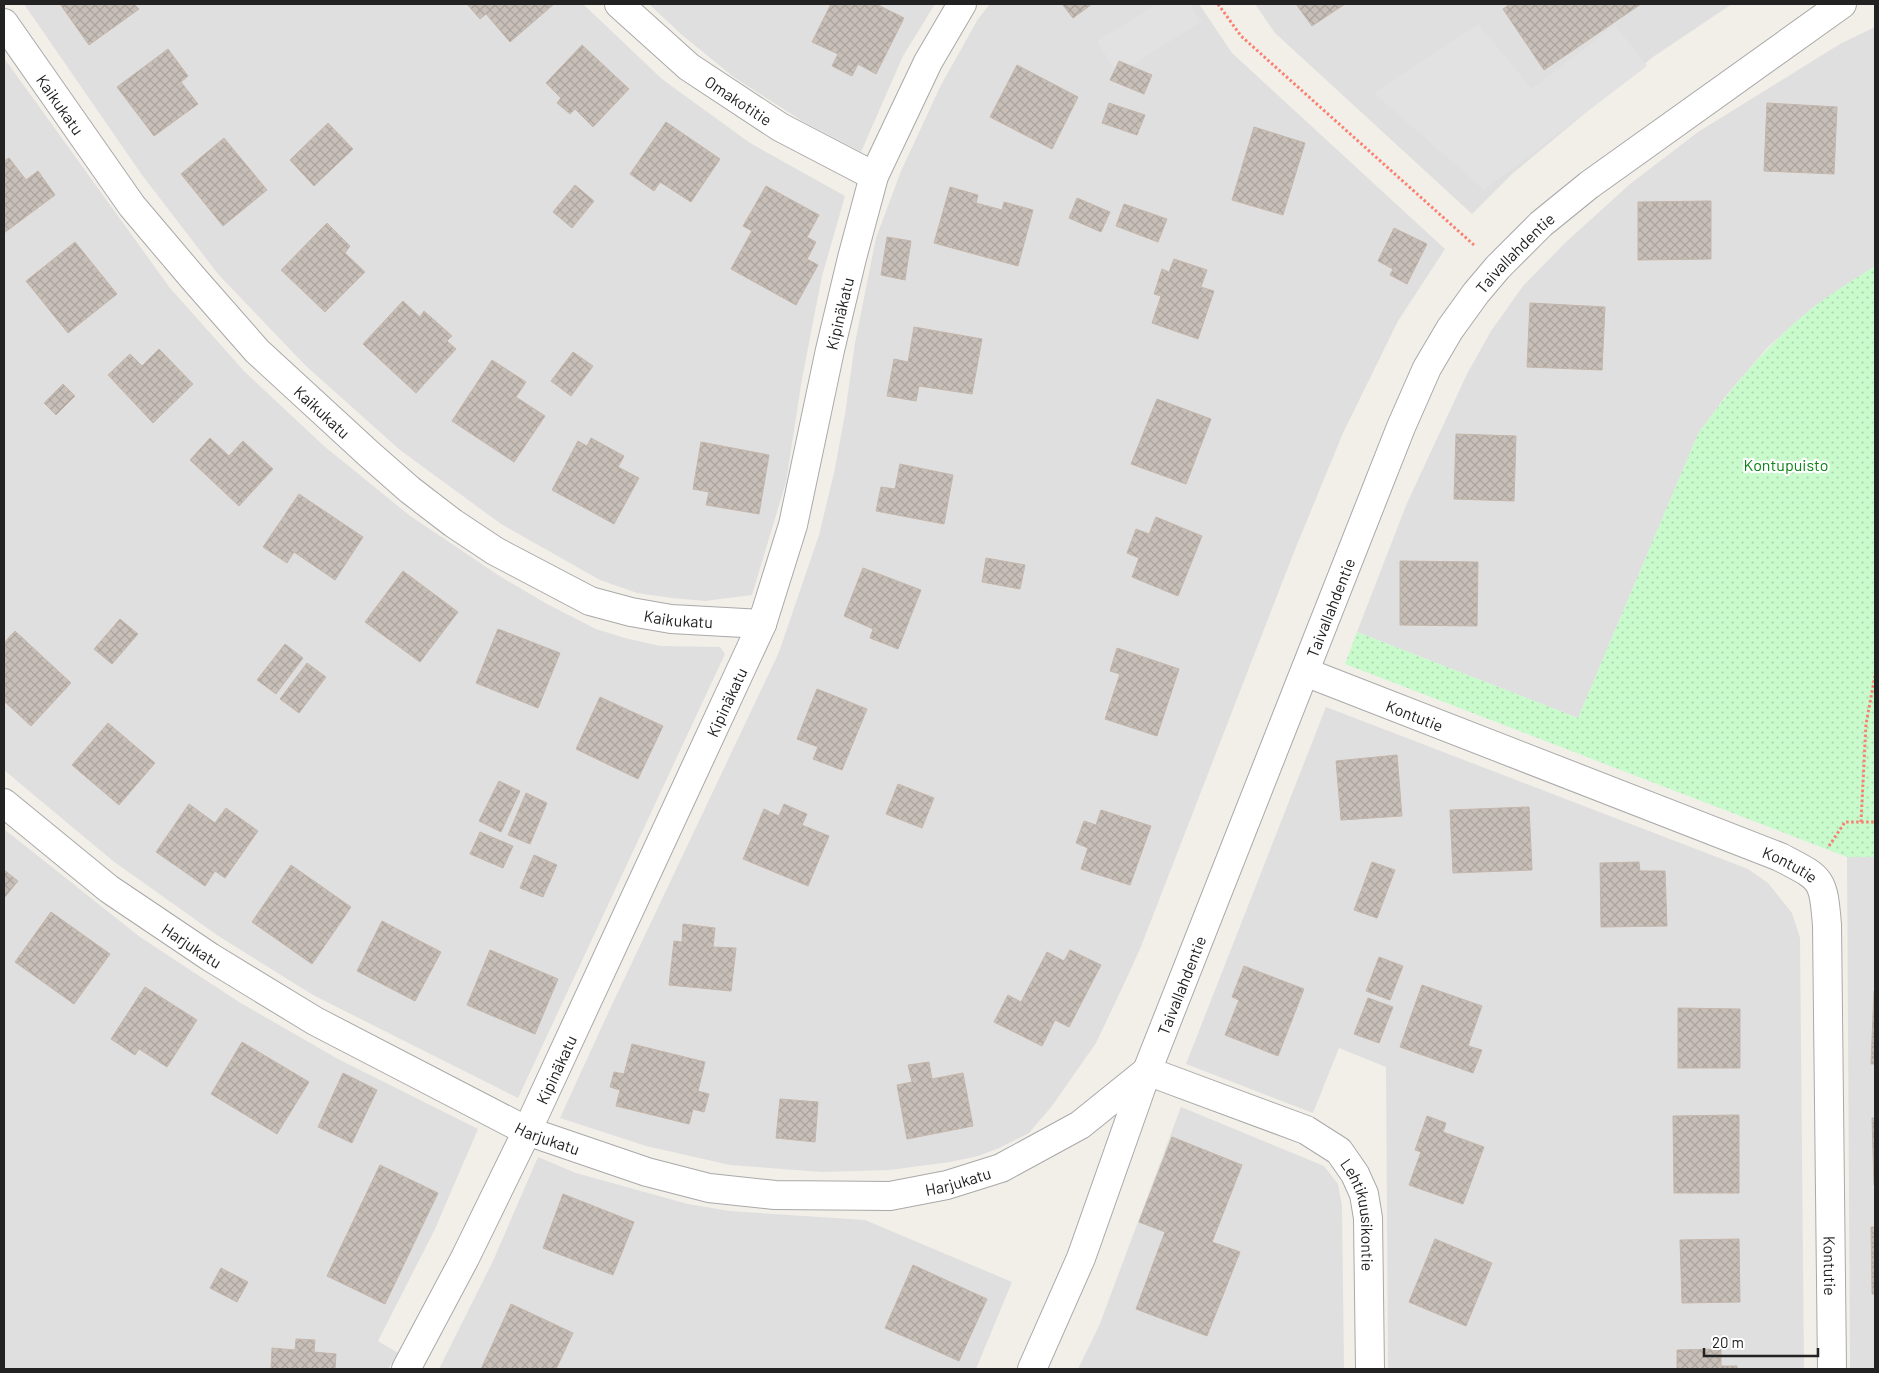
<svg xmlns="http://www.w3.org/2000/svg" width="1879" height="1373" viewBox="0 0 1879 1373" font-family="Barlow,sans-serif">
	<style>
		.residential { fill: #e0dfdf }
		.park { fill: url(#park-dots) }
		.parking { fill: #e2e2e2 }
		.building { fill: url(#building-cross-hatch); stroke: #c4b6ab }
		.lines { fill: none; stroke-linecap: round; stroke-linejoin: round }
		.minor-casing { stroke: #a9a9a9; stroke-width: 30 }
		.path { stroke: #fa8072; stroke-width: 3; stroke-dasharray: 2.5 2.5; stroke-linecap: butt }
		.minor { stroke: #fff; stroke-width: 28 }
		.labels { text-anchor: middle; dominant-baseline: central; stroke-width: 4.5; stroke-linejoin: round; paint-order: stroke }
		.street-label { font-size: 16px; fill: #222; stroke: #fff }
		.park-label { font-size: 16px; fill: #0c8416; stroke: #fff }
	</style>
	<defs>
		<pattern id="park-dots" width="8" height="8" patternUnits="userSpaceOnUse" patternTransform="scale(1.25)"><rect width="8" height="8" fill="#c8facc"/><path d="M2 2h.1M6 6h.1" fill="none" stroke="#acd6af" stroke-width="1.8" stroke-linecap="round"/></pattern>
		<pattern id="building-cross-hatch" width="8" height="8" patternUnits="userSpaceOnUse" patternTransform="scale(1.25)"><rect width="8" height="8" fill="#c7bfb8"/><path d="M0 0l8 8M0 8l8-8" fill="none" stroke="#aba49e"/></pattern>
	</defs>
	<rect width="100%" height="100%" fill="#f2efe9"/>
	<g class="residential">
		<path d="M24,4H583L662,79L750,143L845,196L822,276L802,379L786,482L752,595L705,601L672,598L637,593L600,580L501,524L400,450L306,366L218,274L142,175Z"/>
		<path d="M649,4H935L903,56L861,152L802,121L735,78L682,35Z"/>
		<path d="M990,4H1199L1232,53L1445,249L1398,321L1343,433L1294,552L1140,949L1124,984L1096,1043L1052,1106L1029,1133L999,1148L978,1156L950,1162L890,1170L822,1172L730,1165L646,1146L560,1118L609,1011L779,652L819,535L834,473L845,414L855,343L876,238L901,171L941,85L978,19Z"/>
		<path d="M1255,4H1732L1653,57L1512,174L1472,214L1275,33Z"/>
		<path d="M1875,27V266L1812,308L1767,348L1725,397L1698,434L1578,718L1357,632L1407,503L1467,374L1491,331L1523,286L1566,242L1630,184L1698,132L1840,44Z"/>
		<path d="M4,58L170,288L244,371L324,446L409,515L501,577L547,604L596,629L625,638L660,646L720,647L725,654L518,1098L313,995L217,935L113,861L4,770Z"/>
		<path d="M1326,707L1748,869L1768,883L1792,913L1800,938L1804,1369H1388L1386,1067L1339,1048L1313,1113L1186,1064Z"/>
		<path d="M4,829L140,937L239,1002L338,1059L478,1129L435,1229L378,1341L398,1353L388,1369H4Z"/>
		<path d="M1847,857H1875V1369H1850Z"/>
		<path d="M1181,1107L1324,1166L1338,1184L1342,1206L1344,1369H1078L1099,1326Z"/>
		<path d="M538,1157L576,1173L688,1204L730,1211L865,1220L1012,1282L976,1369H439L493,1261Z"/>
	</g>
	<path class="park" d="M1875,266V857H1847L1345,664L1357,632L1578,718L1698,434C1731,388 1767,345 1811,309C1831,293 1854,280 1875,266Z"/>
	<g class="parking">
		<path d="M1157,4H1190L1201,22L1117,74L1097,41Z"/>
		<path d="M1478,24L1532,89L1615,25L1647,66L1484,190L1374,93Z"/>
	</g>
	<g class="building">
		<path d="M60,4H134L139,9L89,45Z"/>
		<path d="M467,4H554L510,42L486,14L480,19Z"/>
		<path d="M831,4H876L904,18L876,74L858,64L852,76L832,66L838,54L812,42Z"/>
		<path d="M1062,4H1092L1073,18Z"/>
		<path d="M1296,4H1345L1312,26Z"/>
		<path d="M1510,4H1641L1544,70L1503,9Z"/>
		<path d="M582,45L629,89L593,127L575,109L570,114L557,103L561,98L546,83Z"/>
		<path d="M168,49L188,76L181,82L198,104L154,136L117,87Z"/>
		<path d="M1119,61L1152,75L1144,94L1110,80Z"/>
		<path d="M1017,65L1078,97L1052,149L990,117Z"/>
		<path d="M1109,103L1145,115L1137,135L1102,123Z"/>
		<path d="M1767,103L1837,107L1834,174L1764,171Z"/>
		<path d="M666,122L720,159L691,202L660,182L654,191L630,174Z"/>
		<path d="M328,123L353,149L314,186L290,160Z"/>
		<path d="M1254,127L1305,143L1283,215L1232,200Z"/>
		<path d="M224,138L267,190L223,226L181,174Z"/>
		<path d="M9,158L26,180L38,171L55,195L4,233V161Z"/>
		<path d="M575,185L594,201L572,228L553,212Z"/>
		<path d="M766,186L819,215L807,237L816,242L807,259L818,265L796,305L731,269L752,231L743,226Z"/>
		<path d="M950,187L978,195L976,203L1002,210L1004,202L1033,210L1018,266L934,243Z"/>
		<path d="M1077,198L1110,212L1101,232L1069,218Z"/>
		<path d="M1711,201V259L1638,260V202Z"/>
		<path d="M1124,204L1167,219L1158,242L1116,226Z"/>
		<path d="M327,223L350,246L345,253L365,272L325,312L281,270Z"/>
		<path d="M1394,228L1427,244L1407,284L1390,275L1393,269L1378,261Z"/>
		<path d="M887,237L911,241L905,280L881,275Z"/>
		<path d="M75,242L117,294L68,333L26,281Z"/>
		<path d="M1174,259L1207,270L1201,287L1214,291L1198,339L1152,323L1161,296L1154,294L1162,269L1169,272Z"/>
		<path d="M403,301L420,317L424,311L452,336L447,341L456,349L416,393L363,344Z"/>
		<path d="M1530,303L1605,307L1602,370L1527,367Z"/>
		<path d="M914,327L982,339L972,394L919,386L916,401L887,396L894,359L908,362Z"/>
		<path d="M159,349L193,384L153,423L108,375L130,354L142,366Z"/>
		<path d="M573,352L593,366L571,396L551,381Z"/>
		<path d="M492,360L526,382L516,397L545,416L514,462L452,421Z"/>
		<path d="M63,384L75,396L56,415L44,403Z"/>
		<path d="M1157,399L1211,419L1186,484L1131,464Z"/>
		<path d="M1456,434L1516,436L1514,501L1454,499Z"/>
		<path d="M210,438L229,456L243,441L273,469L239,506L190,460Z"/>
		<path d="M591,438L624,456L618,467L639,478L614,524L552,490L578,441L587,446Z"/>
		<path d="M701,442L769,455L759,514L706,505L709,492L693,489Z"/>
		<path d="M900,464L953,475L944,524L876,511L881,487L895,489Z"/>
		<path d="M299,494L363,537L335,580L294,552L287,563L263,547Z"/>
		<path d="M1156,517L1202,536L1178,596L1132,577L1139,558L1127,553L1136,529L1149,534Z"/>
		<path d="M986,558L1025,565L1020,589L982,582Z"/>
		<path d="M1400,561L1478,562L1477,626L1400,625Z"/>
		<path d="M863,568L921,590L898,649L870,638L873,629L844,616Z"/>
		<path d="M403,571L458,612L420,662L365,622Z"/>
		<path d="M120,619L138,634L112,664L94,649Z"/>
		<path d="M498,629L560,653L538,708L476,683Z"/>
		<path d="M15,631L71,683L31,726L4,701V643Z"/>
		<path d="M285,644L303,658L276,694L257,680Z"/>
		<path d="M1117,648L1179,669L1157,736L1105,719L1120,674L1110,671Z"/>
		<path d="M307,663L326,677L299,713L280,699Z"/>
		<path d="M817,689L867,709L842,770L813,759L818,747L797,739Z"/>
		<path d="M600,697L663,726L638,779L576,749Z"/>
		<path d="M108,723L155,763L119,805L72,765Z"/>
		<path d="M1397,755L1402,816L1341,820L1336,761Z"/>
		<path d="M499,781L520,791L501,832L479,821Z"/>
		<path d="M898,784L934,798L922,828L886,814Z"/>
		<path d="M526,793L547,803L530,844L508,835Z"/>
		<path d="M189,804L215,823L226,808L258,831L225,878L215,871L205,886L156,852Z"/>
		<path d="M784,804L807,814L802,825L829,836L808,886L743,859L764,809L779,816Z"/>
		<path d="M1529,807L1532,870L1453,873L1450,810Z"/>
		<path d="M1101,810L1151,826L1130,885L1081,869L1088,848L1076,843L1084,821L1096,825Z"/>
		<path d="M480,832L513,846L503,868L470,854Z"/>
		<path d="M534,855L557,865L543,897L520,888Z"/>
		<path d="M1372,862L1395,870L1377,918L1354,910Z"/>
		<path d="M1639,862L1640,871H1665L1667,926L1601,927L1600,863Z"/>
		<path d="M291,865L351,907L312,964L252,922Z"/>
		<path d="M4,870L18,881L4,898Z"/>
		<path d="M51,912L110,954L74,1004L15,962Z"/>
		<path d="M382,921L441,952L415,1001L357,971Z"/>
		<path d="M683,924L715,928L713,947L736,948L731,991L669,985L674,941L682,942Z"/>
		<path d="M490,950L558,979L535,1034L467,1005Z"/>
		<path d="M1070,950L1101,965L1069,1027L1055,1020L1042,1046L994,1022L1008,995L1021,1002L1047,952L1064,961Z"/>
		<path d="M1379,957L1403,966L1390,1000L1366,991Z"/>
		<path d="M1244,966L1304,989L1278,1056L1225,1035L1239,1000L1232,997Z"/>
		<path d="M1422,985L1482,1006L1468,1046L1482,1050L1473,1073L1400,1047Z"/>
		<path d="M145,987L197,1020L167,1067L139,1049L135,1055L111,1039Z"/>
		<path d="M1874,991H1875V1064H1871Z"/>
		<path d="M1368,998L1393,1007L1379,1043L1354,1034Z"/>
		<path d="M1678,1008L1740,1009V1068H1678Z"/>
		<path d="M242,1042L309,1082L277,1134L211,1094Z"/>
		<path d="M632,1044L705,1062L698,1091L709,1094L704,1112L693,1109L689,1124L616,1106L620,1090L610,1087L614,1072L624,1074Z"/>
		<path d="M929,1062L932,1079L963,1073L973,1126L907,1139L897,1085L912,1082L908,1065Z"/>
		<path d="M343,1073L377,1090L352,1143L318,1127Z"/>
		<path d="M780,1099L818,1102L815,1142L776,1138Z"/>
		<path d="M1739,1115V1193H1674L1673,1116Z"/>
		<path d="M1427,1116L1446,1123L1443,1132L1484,1147L1463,1204L1409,1185L1421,1152L1415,1150Z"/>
		<path d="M1872,1118H1875V1185H1874Z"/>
		<path d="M1172,1137L1242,1165L1212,1242L1240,1252L1207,1336L1136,1309L1165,1232L1139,1222Z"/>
		<path d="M380,1165L438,1193L385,1304L327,1276Z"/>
		<path d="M563,1194L634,1222L613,1275L543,1248Z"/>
		<path d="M1871,1227H1875V1294H1872Z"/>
		<path d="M1435,1239L1492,1263L1466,1326L1409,1302Z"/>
		<path d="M1739,1239L1740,1302L1682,1303L1680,1240Z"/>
		<path d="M913,1265L987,1299L959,1361L885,1328Z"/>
		<path d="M221,1268L248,1282L237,1302L210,1288Z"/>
		<path d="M511,1304L573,1333L556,1369H481Z"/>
		<path d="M296,1339L315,1340L314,1352L336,1354L335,1369H271L272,1348L295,1350Z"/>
		<path d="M1721,1349V1366H1737V1369H1677V1350Z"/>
	</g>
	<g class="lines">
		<g class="minor-casing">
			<g id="minor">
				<path id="s1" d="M619,4L689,67L780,127L874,176"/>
				<path id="s2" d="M4,23L132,206L193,278L257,351L369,454L410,490L453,523L495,551L590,601L631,612L671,619L762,624"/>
				<path id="s3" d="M1305,672L1780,857C1822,879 1823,877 1827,925L1832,1369"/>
				<path id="s4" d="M4,803L109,889L210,957L315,1021L527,1131L647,1172L709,1188L775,1195L890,1196L947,1185L1001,1168L1080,1125L1147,1071L1306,1130L1339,1151L1355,1174L1364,1194L1368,1218L1370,1369"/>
				<path id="s5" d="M406,1369L465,1258L527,1131L762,624L793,525L830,350L852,258L874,176L928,62L962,4"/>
				<path id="s6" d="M1032,1369L1081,1258L1147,1071L1401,427L1427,368L1450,329L1476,293L1498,267L1541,224L1589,185L1842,4"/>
			</g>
		</g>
		<g class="path">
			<path d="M1218,4L1241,36L1474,245"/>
			<path d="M1861,822L1866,724L1875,676"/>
			<path d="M1829,846L1845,822H1875"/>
		</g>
		<use href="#minor" class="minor"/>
	</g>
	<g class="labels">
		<g class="street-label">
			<text stroke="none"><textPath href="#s1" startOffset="154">Omakotitie</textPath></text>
			<text stroke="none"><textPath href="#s2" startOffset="99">Kaikukatu</textPath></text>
			<text stroke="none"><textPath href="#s6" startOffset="1222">Taivallahdentie</textPath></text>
			<text stroke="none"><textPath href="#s5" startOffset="1146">Kipinäkatu</textPath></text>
			<text stroke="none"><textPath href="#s2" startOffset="504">Kaikukatu</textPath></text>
			<text stroke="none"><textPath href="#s6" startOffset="818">Taivallahdentie</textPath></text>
			<text stroke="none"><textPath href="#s2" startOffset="924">Kaikukatu</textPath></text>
			<text stroke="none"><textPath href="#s5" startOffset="740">Kipinäkatu</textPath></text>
			<text stroke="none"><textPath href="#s3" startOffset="118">Kontutie</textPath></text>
			<text stroke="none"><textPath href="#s3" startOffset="522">Kontutie</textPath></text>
			<text stroke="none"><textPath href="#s4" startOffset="236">Harjukatu</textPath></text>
			<text stroke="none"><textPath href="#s6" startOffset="412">Taivallahdentie</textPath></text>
			<text stroke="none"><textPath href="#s5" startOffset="335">Kipinäkatu</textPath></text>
			<text stroke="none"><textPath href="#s4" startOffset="641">Harjukatu</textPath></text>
			<text stroke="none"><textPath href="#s4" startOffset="1061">Harjukatu</textPath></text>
			<text stroke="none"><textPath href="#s4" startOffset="1560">Lehtikuusikontie</textPath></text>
			<text stroke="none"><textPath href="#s3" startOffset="941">Kontutie</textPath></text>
		</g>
		<g class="park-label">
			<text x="1786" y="464">Kontupuisto</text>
		</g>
	</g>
	<rect width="1879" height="1373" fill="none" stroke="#222222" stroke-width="10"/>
	<path d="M1704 1348v8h114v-8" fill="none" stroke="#222222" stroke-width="2.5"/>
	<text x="1712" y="1348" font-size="15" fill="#222222" stroke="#ffffff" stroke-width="4" paint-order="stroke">20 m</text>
</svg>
